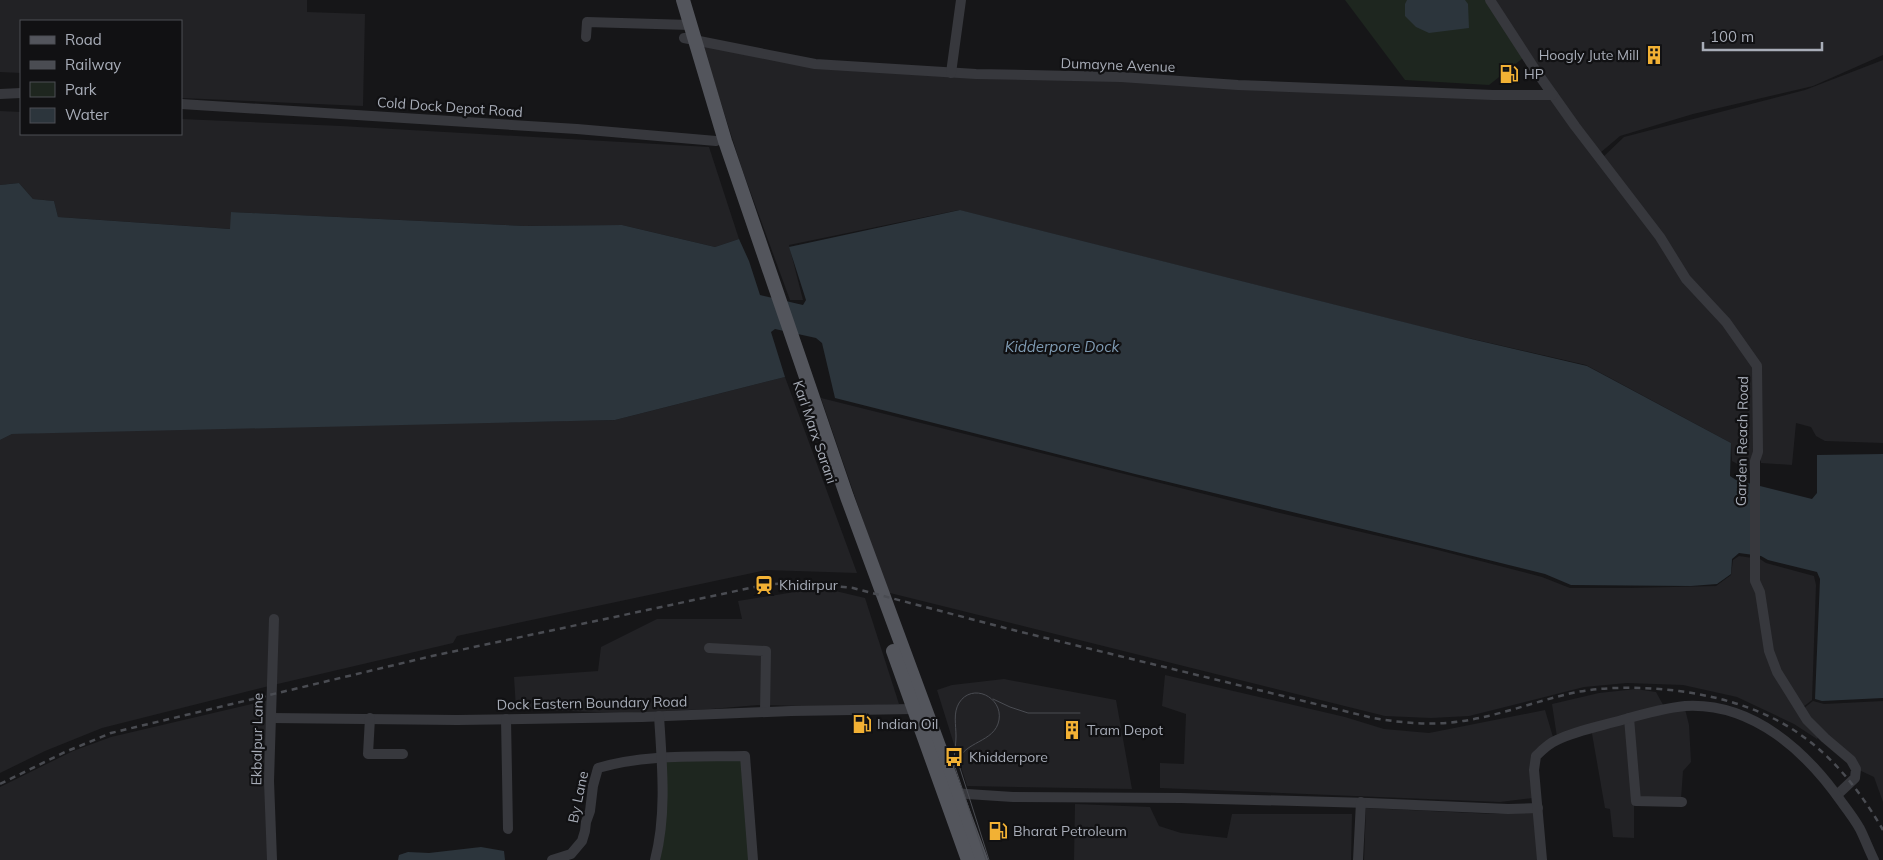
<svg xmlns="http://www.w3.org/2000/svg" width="1883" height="860" viewBox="0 0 1883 860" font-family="Mulish,sans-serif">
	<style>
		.built { fill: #222225 }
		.green { fill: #1e261f }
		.water { fill: #2c353c }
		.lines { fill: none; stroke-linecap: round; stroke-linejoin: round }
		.minor { stroke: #37383d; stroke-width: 10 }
		.major { stroke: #53555c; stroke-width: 14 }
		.tram { stroke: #4a4c52; stroke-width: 1 }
		.rail { stroke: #4a4c52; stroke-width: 2.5; stroke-dasharray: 6 5; stroke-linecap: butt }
		.labels { text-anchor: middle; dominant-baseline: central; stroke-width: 4.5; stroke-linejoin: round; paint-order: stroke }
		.poi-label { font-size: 14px; fill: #a8adb8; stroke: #111113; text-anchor: start }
		.street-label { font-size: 14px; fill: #a8adb8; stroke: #111113 }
		.water-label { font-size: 15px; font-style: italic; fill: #7f9bb3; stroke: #111113 }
	</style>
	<rect width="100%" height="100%" fill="#161618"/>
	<g class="built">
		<path d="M0,0H307V12L365,14L363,106L181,98V21H21V73L0,72Z"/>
		<path d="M1493,0H1883V55L1813,86L1693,114L1620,136L1600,153L1568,111Z"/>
		<path d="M702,44L813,66L1553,97L1723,323L1755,367V422L1752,472L1732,461L1731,443L1586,365L1446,333L959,210L789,245L803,300H790L742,169Z"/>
		<path d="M1883,60V443L1825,441L1816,436L1811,427L1796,423L1792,465L1761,463L1760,367L1689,278L1602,158L1624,137L1805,90Z"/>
		<path d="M0,111L21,112V134H181V119L341,126L709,147L739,239L715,247L622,225L525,226L231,212V229L58,217L54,201L33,199L19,183L0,185Z"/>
		<path d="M785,377L857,573L766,570L457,636L453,643L269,686L102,728L45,751L0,773V440L12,434L116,430L615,420Z"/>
		<path d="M821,398L1280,513L1434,549L1542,577L1570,588H1629L1716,586L1731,575L1733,560L1739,556L1760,559L1766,563L1814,576L1816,585L1812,700L1798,711L1820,735L1817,739L1794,724L1737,697L1683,685L1627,683L1584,687L1469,716L1431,718L1385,716L886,592L877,561Z"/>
		<path d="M827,589L865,598L899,704L840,707L758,705L711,709L622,713L516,709L514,677L598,671L601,647L657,619H742L738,601L801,591Z"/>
		<path d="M1165,675L1345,717L1384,729L1429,733L1545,710L1553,737L1535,750L1531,763L1533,798L1500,802L1160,788V763L1184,764L1186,714L1162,706Z"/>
		<path d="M1004,679L1116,700L1132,789L967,786L937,690L952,685Z"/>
		<path d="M1636,689L1656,692L1667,712L1685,709L1689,725L1691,762L1683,771L1681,799L1634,800V838L1613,837L1610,809L1605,808L1591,728L1557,737L1552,704L1599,693Z"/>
		<path d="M269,700L268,860H0V787L73,751L111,737Z"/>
		<path d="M1813,701L1824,704L1883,701V802L1874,777L1859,770L1803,709Z"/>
		<path d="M1075,804L1150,807L1159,826L1181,833L1227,838L1232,814H1352L1351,860H1074Z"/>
		<path d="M1366,808L1494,814L1536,811L1540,860H1364Z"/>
	</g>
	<g class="green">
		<path d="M1345,0H1485L1523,58L1489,85L1405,80Z"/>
		<path d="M743,758L750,860H660L665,760Z"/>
	</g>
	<g class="water">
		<path d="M1407,0H1465L1468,4L1469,28L1429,33L1416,27L1405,16V4Z"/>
		<path d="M19,183L33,199L54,201L58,217L230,229L231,212L525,226L622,225L715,247L739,239L749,261L760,295L803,305L806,300L789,247L960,210L1467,338L1587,366L1731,443L1730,476L1736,480L1812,499L1817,493V455L1883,454V698L1822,701L1815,699L1820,579L1817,572L1768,560L1761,556L1739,553L1732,559L1731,574L1717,584L1691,586L1571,585L1545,574L1408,540L1135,474L835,398L822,343L816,338L775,329L771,332L785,377L615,420L12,434L0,440V185Z"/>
		<path d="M481,847L504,851L505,860H398L399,855L408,852L429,853Z"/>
	</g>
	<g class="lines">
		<g class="minor">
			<path d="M1490,0L1536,71L1575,126L1660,237L1686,279L1726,322L1757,366L1758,452L1755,461V581L1760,592L1769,651L1777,672L1807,720L1825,738L1851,760L1856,769L1855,778L1837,795"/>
			<path d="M586,37L587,22L690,25"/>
			<path d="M684,38L815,64L976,74L1121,77L1238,85L1493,95H1553"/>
			<path d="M951,73L961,0"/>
			<path d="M0,94L21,93"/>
			<path d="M181,104L577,129L716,141"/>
			<path d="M709,648L766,651L765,712"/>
			<path d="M271,718L457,720L642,717L791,711L914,709"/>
			<path d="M370,718L368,754H403"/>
			<path d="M1629,718L1636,801L1682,802"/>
			<path d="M506,719L508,829"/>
			<path d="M952,793L1013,797L1181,798L1369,803L1508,809L1538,808"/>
			<path d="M272,860L269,781L274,619"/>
			<path d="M552,860L571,854L582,841L585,831L586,822L590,811L593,786L598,768C645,754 697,757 745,756L753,860"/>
			<path d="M655,860C667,814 662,764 659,716"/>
			<path d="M1358,860L1361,802"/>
			<path d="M1542,860L1534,770L1536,756C1542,750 1549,743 1557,740C1577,730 1601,726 1622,720C1643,714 1664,708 1685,706C1753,702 1807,752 1843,804C1849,812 1855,820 1860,829C1865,839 1869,850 1874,860"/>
		</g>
		<g class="major">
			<path d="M683,0L725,141L847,497L981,860"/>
			<path d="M893,651L968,860"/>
		</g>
		<g class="tram">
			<path d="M993,699L1010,707L1028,713H1080"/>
			<path d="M986,860L955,767C953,756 956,747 956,736C956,725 953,713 959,703C972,682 1003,697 999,720C995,743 963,741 958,762L989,860"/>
		</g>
		<path class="rail" d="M0,784L65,752L111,733L432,656L764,585L797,582L853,588L1009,629L1373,718C1403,723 1433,726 1463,721C1502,715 1539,700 1577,692C1611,686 1645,687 1679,691C1778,705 1833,745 1883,830"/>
	</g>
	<defs>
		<g id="building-bare" transform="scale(1.5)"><path d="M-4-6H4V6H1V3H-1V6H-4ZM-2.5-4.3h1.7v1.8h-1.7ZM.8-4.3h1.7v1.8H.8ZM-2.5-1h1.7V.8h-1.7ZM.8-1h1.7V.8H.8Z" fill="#f2b134" stroke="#111113" stroke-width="2.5" paint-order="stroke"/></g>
		<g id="fuel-bare" transform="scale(1.5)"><path d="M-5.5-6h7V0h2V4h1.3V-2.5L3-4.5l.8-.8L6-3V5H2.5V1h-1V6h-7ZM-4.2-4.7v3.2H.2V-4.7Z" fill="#f2b134" stroke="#111113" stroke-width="2.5" paint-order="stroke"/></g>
		<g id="station-bare" transform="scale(1.5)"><path d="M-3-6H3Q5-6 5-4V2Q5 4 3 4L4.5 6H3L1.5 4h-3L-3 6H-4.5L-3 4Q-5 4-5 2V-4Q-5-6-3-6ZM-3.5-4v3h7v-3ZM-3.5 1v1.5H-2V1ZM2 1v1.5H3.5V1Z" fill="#f2b134" stroke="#111113" stroke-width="2.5" paint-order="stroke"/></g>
		<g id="bus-bare" transform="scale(1.5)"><path d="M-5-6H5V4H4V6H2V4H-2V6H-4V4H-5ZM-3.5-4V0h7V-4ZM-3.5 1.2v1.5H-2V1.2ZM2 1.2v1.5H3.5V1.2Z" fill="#f2b134" stroke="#111113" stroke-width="2.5" paint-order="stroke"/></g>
	</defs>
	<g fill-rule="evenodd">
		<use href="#building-bare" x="1654" y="55"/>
		<use href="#fuel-bare" x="1509" y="74"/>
		<use href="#station-bare" x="764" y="585"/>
		<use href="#fuel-bare" x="862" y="724"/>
		<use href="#building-bare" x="1072" y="730"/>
		<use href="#bus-bare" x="954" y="757"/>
		<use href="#fuel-bare" x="998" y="831"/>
	</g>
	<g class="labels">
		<g class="poi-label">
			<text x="1639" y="55" text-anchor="end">Hoogly Jute Mill</text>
			<text x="1524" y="74">HP</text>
			<text x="779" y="585">Khidirpur</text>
			<text x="877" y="724">Indian Oil</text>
			<text x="1087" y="730">Tram Depot</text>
			<text x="969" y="757">Khidderpore</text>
			<text x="1013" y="831">Bharat Petroleum</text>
		</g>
		<g class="street-label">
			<text transform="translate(1118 65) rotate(2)">Dumayne Avenue</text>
			<text transform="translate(450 107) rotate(4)">Cold Dock Depot Road</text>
			<text transform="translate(815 432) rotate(71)">Karl Marx Sarani</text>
			<text transform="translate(1742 441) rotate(-89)">Garden Reach Road</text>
			<text transform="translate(592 703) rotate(-1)">Dock Eastern Boundary Road</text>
			<text transform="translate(257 739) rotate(-89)">Ekbalpur Lane</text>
			<text transform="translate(578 797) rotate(-78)">By Lane</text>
		</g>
		<g class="water-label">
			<text x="1062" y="346">Kidderpore Dock</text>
		</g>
	</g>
	<rect x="20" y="20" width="162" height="115" fill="#111113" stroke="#4d4f55"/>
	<rect x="30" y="36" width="25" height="8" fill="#53555c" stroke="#4d4f55"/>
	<text x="65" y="45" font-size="15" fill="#a8adb8">Road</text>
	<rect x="30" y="61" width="25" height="8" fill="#4a4c52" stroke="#4d4f55"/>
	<text x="65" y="70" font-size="15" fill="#a8adb8">Railway</text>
	<rect x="30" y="82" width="25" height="15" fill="#1e261f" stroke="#4d4f55"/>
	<text x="65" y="95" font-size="15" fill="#a8adb8">Park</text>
	<rect x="30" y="108" width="25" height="15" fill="#2c353c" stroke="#4d4f55"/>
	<text x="65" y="120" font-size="15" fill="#a8adb8">Water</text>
	<path d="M1703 42v8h119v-8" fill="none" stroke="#a8adb8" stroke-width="2.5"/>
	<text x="1710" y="42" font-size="15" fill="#a8adb8" stroke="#111113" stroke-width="4" paint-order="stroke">100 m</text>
</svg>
